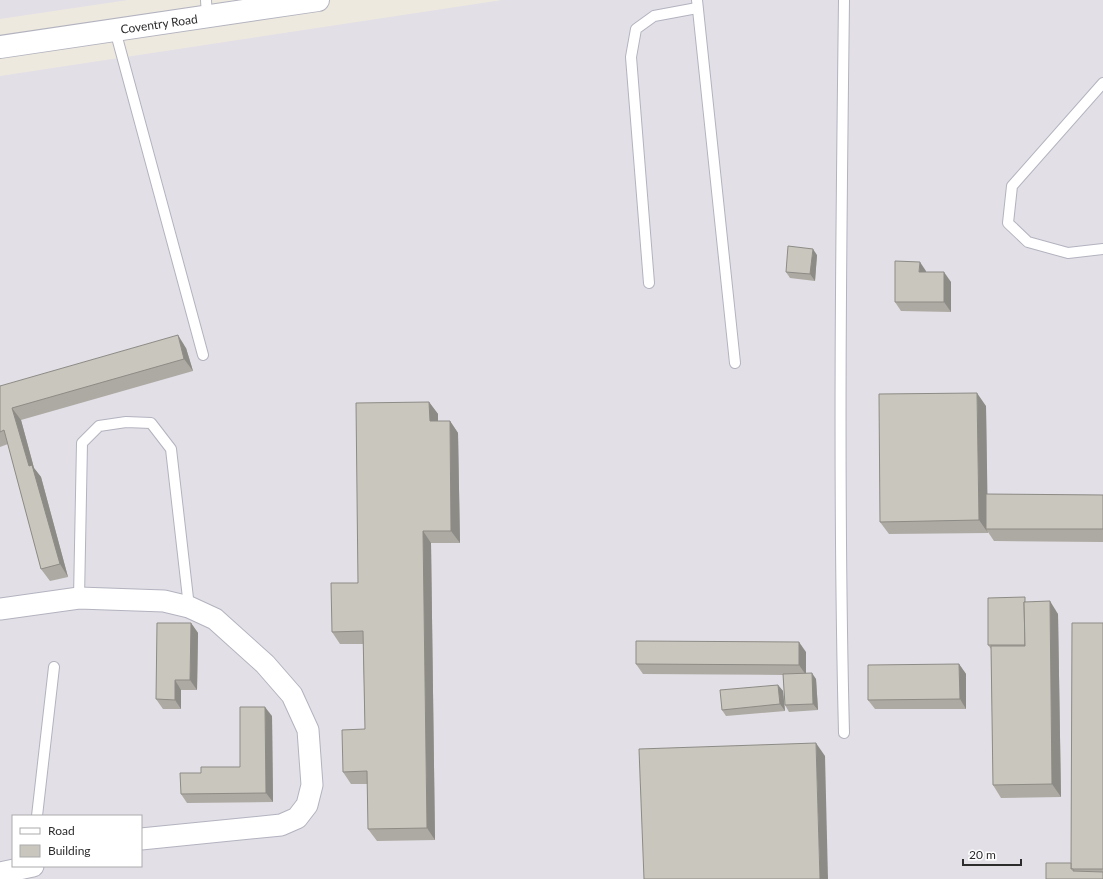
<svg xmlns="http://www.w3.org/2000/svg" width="1103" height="879" viewBox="0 0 1103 879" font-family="Lato,sans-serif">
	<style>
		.industrial { fill: #e2dfe6; fill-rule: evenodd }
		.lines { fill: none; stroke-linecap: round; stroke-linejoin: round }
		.lane-casing { stroke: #b2b3bf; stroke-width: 12 }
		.street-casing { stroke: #b2b3bf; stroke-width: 23 }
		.secondary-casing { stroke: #b2b3bf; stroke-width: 24 }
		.lane { stroke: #fff; stroke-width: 10 }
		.street { stroke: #fff; stroke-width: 21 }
		.secondary { stroke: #fff; stroke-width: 22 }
		.wall { fill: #adaaa3 }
		.shaded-wall { fill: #8d8b85 }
		.building { fill: #c9c6be; stroke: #8d8b85 }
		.labels { text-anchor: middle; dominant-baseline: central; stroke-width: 4; stroke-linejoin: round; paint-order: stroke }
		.street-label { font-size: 12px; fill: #2c2c2c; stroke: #fff }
	</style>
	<rect width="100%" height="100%" fill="#eee9df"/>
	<g class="industrial">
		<path d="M0,0H128L0,19Z"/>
		<path d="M502,0H1103V879H0V76ZM13,816H141V866H13Z"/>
	</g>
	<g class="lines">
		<g class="lane-casing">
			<g id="lane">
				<path d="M206,0L207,16"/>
				<path d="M697,0L735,363"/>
				<path d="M844,0C841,244 838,489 844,733"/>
				<path d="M115,30L203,355"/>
				<path d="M1103,83L1012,186L1008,223L1028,242L1068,253L1103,249"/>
				<path d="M649,283L631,57L636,29L654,16L697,8"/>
				<path d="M79,598L82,443L99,426L126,422L151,423L171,449L189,607"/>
				<path d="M37,816L54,667"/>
			</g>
		</g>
		<g class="street-casing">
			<g id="street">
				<path d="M0,609L79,598L164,601L189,607L215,619L265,664L292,695L308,730L312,785L307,805L297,818L281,825L141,839"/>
				<path d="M0,873L33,866"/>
			</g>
		</g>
		<g class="secondary-casing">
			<path id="secondary" d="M0,47L318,0"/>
		</g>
		<use href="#lane" class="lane"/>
		<use href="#street" class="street"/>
		<use href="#secondary" class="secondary"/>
	</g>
	<g class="wall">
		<path d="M817,255L815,281L790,278L786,272Z"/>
		<path d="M926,271V272L951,282V312L901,311L895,302Z"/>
		<path d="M186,348L193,371L21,420L34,468L41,477L68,577L50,581L41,569L8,444L0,447V386Z"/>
		<path d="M429,402L438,414V421H450L458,433L460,543H431L435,840L377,841L368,829V784H351L343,772L365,729L363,644H340L332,632L358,583Z"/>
		<path d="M986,406L987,494L1103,495V542L994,541L988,532V533L889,534L880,522Z"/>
		<path d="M1028,602L1058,614L1061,797L1001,798L993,785L991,649L988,645Z"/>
		<path d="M191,623L198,633L197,690H181V709H163L156,699Z"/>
		<path d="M1103,623V879H1046L1071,863Z"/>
		<path d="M806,652V673L816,679L818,710L789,712L785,705L783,675L643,674L636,664Z"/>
		<path d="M959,664L966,674V709H875L868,700Z"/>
		<path d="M778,685L783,691L785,711L726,716L722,710Z"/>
		<path d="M272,716L273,802L187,803L181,794L201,773L240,767Z"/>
	</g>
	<g class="shaded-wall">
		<path d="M813,249L817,255L815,281L810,274Z"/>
		<path d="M920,262L926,271V281L919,272Z"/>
		<path d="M944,272L951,282V312L944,302Z"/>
		<path d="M178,335L186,348L193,371L184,359Z"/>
		<path d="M977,393L986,406L988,529H986L988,533L979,520Z"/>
		<path d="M429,402L438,414V433L430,421Z"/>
		<path d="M12,408L21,420L34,468L41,477L68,577L60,564L29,466Z"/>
		<path d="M450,421L458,433L460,543L451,531Z"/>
		<path d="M423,531L431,543L435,840L427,828Z"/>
		<path d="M1050,601L1058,614L1061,797L1052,784Z"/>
		<path d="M191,623L198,633L197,690L190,680Z"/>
		<path d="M799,642L806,652V675L799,665Z"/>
		<path d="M959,664L966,674V709L960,699Z"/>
		<path d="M812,673L816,679L818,710L813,704Z"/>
		<path d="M175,680L181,690V709L175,700Z"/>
		<path d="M778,685L783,691L785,711L780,704Z"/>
		<path d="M265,707L272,716L273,802L266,793Z"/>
		<path d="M816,743L825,756L828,879H820Z"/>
	</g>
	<g class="building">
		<path d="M788,246L813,249L810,274L786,272Z"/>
		<path d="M895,261L920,262L919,272H944V302H895Z"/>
		<path d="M178,335L184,359L12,408L29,466L32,465L60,564L41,569L4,430L0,432V386Z"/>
		<path d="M977,393L979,520L880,522L879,394Z"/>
		<path d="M429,402L430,421H450L451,531H423L427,828L368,829L367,771L343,772L342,730L365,729L363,631L332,632L331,583H358L356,403Z"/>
		<path d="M986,494L1103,495V529H986Z"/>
		<path d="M1025,597V602H1024L1025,645H988V598Z"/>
		<path d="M1050,601L1052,784L993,785L991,646H1025L1024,602Z"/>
		<path d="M157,623H191L190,680H175V700L156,699Z"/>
		<path d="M1072,623H1103V869H1071Z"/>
		<path d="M636,641L799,642V665L636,664Z"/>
		<path d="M959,664L960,699L868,700V665Z"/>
		<path d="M812,673L813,704L785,705L783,674Z"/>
		<path d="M778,685L780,704L722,710L720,690Z"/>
		<path d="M240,707H265L266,793L181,794L180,773H201V767H240Z"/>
		<path d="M816,743L820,879H644L639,749Z"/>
		<path d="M1046,863H1071V869H1073V871L1103,872V879H1046Z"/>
	</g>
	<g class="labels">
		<g class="street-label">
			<text transform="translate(159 24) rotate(-8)">Coventry Road</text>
		</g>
	</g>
	<rect x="12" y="815" width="130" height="52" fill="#ffffff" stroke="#ababab"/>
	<rect x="20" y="828" width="20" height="6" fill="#ffffff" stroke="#ababab"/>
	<text x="48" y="835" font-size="12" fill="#2c2c2c">Road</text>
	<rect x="20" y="845" width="20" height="12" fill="#c9c6be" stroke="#ababab"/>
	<text x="48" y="855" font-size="12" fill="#2c2c2c">Building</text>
	<path d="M963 859v6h58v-6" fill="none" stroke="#2c2c2c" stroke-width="2"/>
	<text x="969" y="859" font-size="12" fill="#2c2c2c" stroke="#ffffff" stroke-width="3" paint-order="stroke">20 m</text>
</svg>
